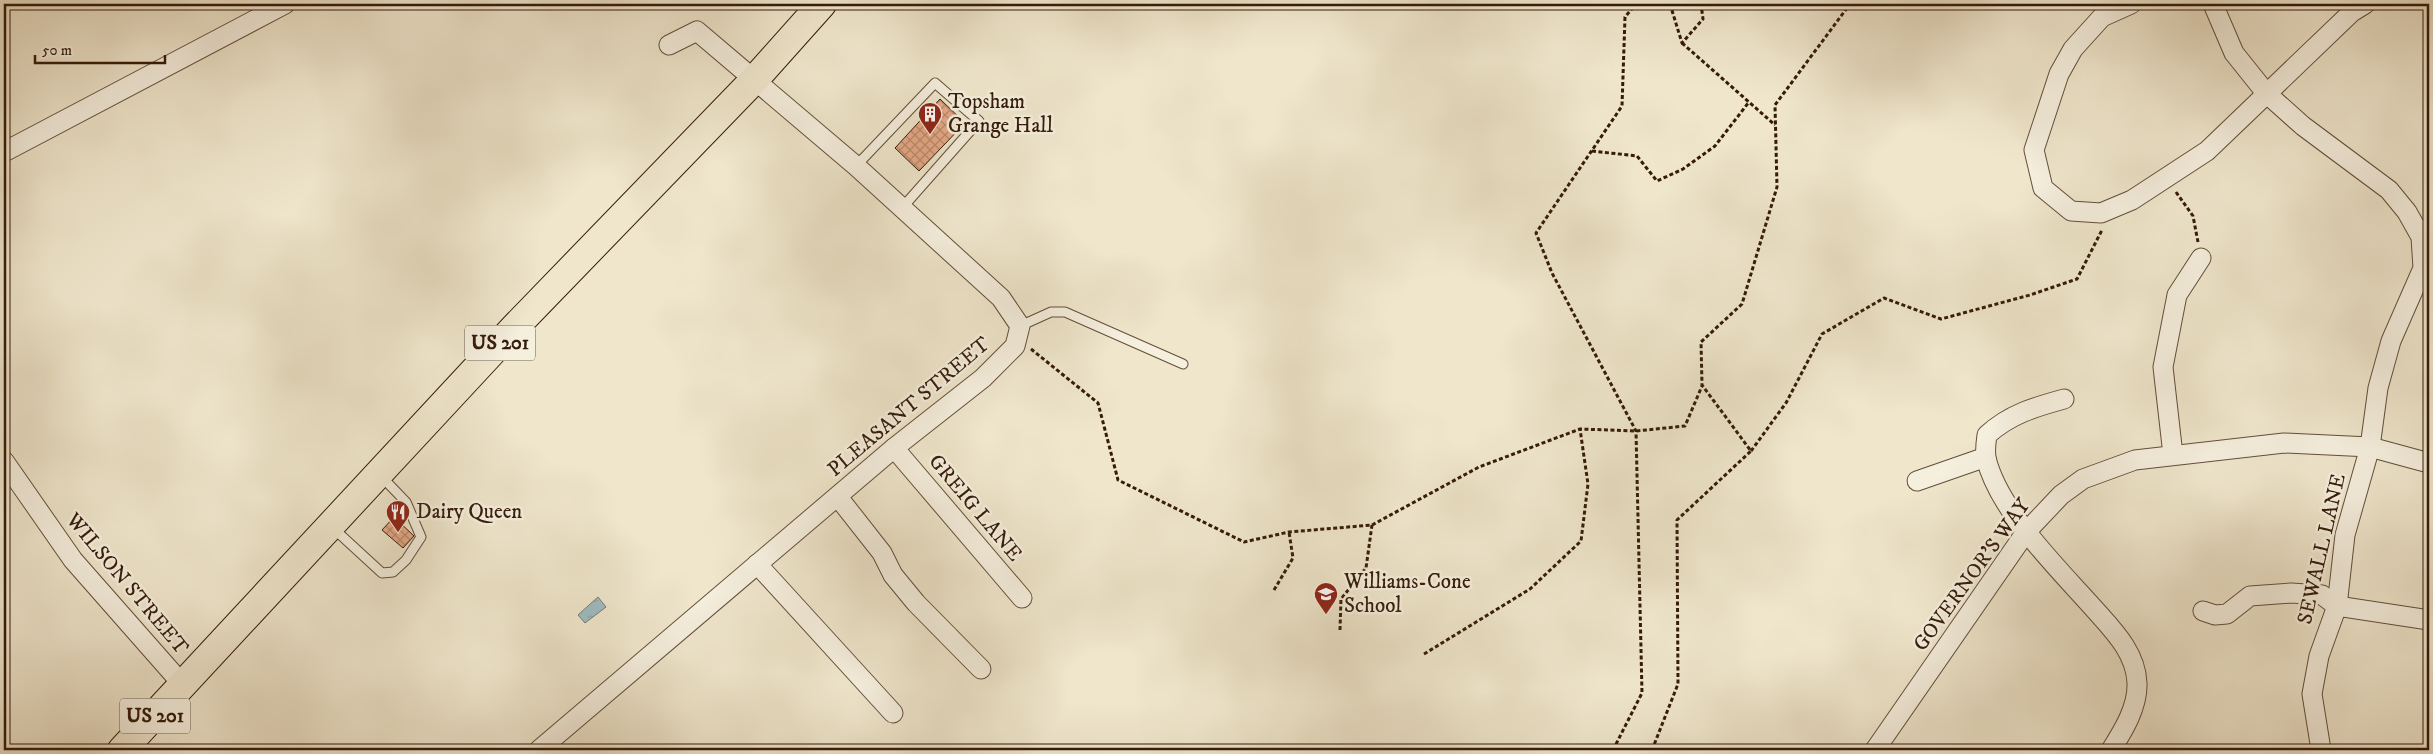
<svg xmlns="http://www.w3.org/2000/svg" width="2433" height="754" viewBox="0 0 2433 754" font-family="'IM FELL DW Pica',serif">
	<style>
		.water { fill: url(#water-ripples); stroke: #747c78 }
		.building { fill: url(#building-cross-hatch); stroke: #341b0a }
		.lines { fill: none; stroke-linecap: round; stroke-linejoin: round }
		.service-casing { stroke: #634e3a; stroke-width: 11 }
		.minor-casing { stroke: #634e3a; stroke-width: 21 }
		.primary-casing { stroke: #341b0a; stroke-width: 30 }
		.path { stroke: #341b0a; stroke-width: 3; stroke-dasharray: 4 2.5; stroke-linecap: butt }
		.service { stroke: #f5efde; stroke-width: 9 }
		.minor { stroke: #f5efde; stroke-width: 19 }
		.primary { stroke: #efe6cc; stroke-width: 28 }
		.labels { text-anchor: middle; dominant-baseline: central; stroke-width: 5; stroke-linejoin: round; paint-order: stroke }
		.shield { fill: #f5efde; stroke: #6e5b4a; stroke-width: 1 }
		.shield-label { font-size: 20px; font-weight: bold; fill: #341b0a }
		.poi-label { font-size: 21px; fill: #341b0a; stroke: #f5efde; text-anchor: start }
		.street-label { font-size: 21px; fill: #341b0a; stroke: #f5efde }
	</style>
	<defs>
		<pattern id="water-ripples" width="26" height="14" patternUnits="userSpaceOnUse" patternTransform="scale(1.25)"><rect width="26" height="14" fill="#9fbdc2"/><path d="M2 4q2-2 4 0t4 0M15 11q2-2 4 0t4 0" fill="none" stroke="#8aa2a5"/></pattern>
		<pattern id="building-cross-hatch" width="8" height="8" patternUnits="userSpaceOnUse" patternTransform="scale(1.25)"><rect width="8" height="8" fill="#e6a987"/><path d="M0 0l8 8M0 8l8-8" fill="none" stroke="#bb896d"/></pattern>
	</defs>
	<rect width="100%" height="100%" fill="#efe6cc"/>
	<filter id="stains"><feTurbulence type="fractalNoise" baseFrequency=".004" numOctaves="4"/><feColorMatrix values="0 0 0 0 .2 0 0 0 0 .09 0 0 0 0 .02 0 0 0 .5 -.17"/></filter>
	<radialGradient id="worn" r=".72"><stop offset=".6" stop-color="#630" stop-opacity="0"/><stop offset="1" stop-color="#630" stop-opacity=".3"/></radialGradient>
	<path class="water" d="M598,597L606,607L585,623L578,615Z"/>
	<g class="building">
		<path d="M940,99L965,123L919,171L895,148Z"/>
		<path d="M394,517L414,536L403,548L382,530Z"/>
	</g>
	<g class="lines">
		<g class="service-casing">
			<g id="service">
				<path d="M856,166L935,83L979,121L902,208"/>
				<path d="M1020,326L1051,312H1065L1183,364"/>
				<path d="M333,528L382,573L393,572L406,560L421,537L406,502L381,476"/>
			</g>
		</g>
		<g class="minor-casing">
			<g id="minor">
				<path d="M2131,4L2102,17L2073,49L2059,74L2034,150L2043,188L2071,211L2101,213L2132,200L2207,151L2352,12L2365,4"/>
				<path d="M2213,4L2234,53L2266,93L2303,126L2389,190L2407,212L2421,237L2423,268L2391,341L2378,388L2370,447L2345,535L2337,606L2319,656L2312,694L2321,750"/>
				<path d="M4,152L285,4"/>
				<path d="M2064,399C2035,407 2010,414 1987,435C1986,442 1985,451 1986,458C1999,512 2060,570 2097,612C2115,632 2136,654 2137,683C2138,707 2123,731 2111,750"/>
				<path d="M894,448L1022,598"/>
				<path d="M2173,455L2163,367L2177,295L2201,258"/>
				<path d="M4,461L73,560L183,685"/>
				<path d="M1917,481L1986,457"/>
				<path d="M838,497L882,553L893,575L916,603L981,669"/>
				<path d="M757,564L893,713"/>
				<path d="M2203,611L2215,615L2227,614L2250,596L2291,593L2322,595L2337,606L2429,620"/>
				<path d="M539,750L894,448L983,378L1015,346L1020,326L1001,298L856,166L697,31L669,45"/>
				<path d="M1875,750L2026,532L2061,495L2083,479L2135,460L2284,443L2370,447L2429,463"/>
			</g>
		</g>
		<g class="primary-casing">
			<path id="primary" d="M122,750L514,328L755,79L822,4"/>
		</g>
		<g class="path">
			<path d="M1670,4L1682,43L1703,19L1701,4"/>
			<path d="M1682,43L1775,125"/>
			<path d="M1592,151L1637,156L1657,181L1683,169L1715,146L1749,102"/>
			<path d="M2176,192L2193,216L2198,242"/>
			<path d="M1031,349L1098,403L1118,480L1244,542L1289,532L1372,525L1479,467L1580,429L1636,431L1685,426L1702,386"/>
			<path d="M1751,451L1786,403L1822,334L1884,298L1941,319L2030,295L2077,279L2102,230"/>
			<path d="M1274,590L1293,558L1289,532"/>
			<path d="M1340,630L1341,599L1366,568L1372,525"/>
			<path d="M1424,654L1530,589L1581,541L1588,484L1580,429"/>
			<path d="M1613,750L1642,693L1636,431L1552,273L1536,233L1622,106L1625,17L1636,4"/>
			<path d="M1652,750L1678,684L1677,520L1751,451L1702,385L1701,342L1742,304L1777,187L1775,105L1850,4"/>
		</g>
		<use href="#service" class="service"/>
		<use href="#minor" class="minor"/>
		<use href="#primary" class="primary"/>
	</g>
	<defs>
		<g id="building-pin" transform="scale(1.25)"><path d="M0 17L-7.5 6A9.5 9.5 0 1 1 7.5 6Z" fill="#8f2418" stroke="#f5efde"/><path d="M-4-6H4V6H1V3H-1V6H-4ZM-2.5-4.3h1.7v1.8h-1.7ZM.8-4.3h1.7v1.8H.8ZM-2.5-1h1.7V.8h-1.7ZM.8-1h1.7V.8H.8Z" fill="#fff"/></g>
		<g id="restaurant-pin" transform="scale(1.25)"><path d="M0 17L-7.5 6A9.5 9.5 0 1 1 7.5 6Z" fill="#8f2418" stroke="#f5efde"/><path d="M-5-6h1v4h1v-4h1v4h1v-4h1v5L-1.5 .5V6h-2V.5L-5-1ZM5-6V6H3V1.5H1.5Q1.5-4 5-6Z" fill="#fff"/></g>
		<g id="school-pin" transform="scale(1.25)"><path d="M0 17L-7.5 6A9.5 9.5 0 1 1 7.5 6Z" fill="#8f2418" stroke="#f5efde"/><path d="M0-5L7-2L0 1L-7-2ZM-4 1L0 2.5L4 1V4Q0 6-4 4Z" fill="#fff"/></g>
	</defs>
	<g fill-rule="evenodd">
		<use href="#building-pin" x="930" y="114"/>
		<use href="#restaurant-pin" x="398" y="512"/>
		<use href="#school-pin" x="1326" y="594"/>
	</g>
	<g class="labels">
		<g class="shield">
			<rect x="465" y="325.5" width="70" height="35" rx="4"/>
			<rect x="120" y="698.5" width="70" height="35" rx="4"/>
		</g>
		<g class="shield-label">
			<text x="500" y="343">US 201</text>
			<text x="155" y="716">US 201</text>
		</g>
		<g class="poi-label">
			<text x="948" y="102">Topsham<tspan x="948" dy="24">Grange Hall</tspan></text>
			<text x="416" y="512">Dairy Queen</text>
			<text x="1344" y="582">Williams-Cone<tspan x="1344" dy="24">School</tspan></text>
		</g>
		<g class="street-label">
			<text transform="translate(909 407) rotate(-40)">PLEASANT STREET</text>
			<text transform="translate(975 508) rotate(50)">GREIG LANE</text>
			<text transform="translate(2322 549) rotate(-77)">SEWALL LANE</text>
			<text transform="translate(1972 575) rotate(-54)">GOVERNOR'S WAY</text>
			<text transform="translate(127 584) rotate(50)">WILSON STREET</text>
		</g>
	</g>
	<rect width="2433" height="754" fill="none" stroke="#efe6cc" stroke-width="20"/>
	<rect x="5" y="5" width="2423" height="744" fill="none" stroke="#341b0a" stroke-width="2.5"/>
	<rect x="10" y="10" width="2413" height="734" fill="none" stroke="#341b0a"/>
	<path d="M35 55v8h130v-8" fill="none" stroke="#341b0a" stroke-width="2.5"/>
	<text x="42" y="55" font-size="15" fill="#341b0a" stroke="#f5efde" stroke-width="4" paint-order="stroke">50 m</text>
	<rect width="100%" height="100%" filter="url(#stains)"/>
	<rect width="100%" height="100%" fill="url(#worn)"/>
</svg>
